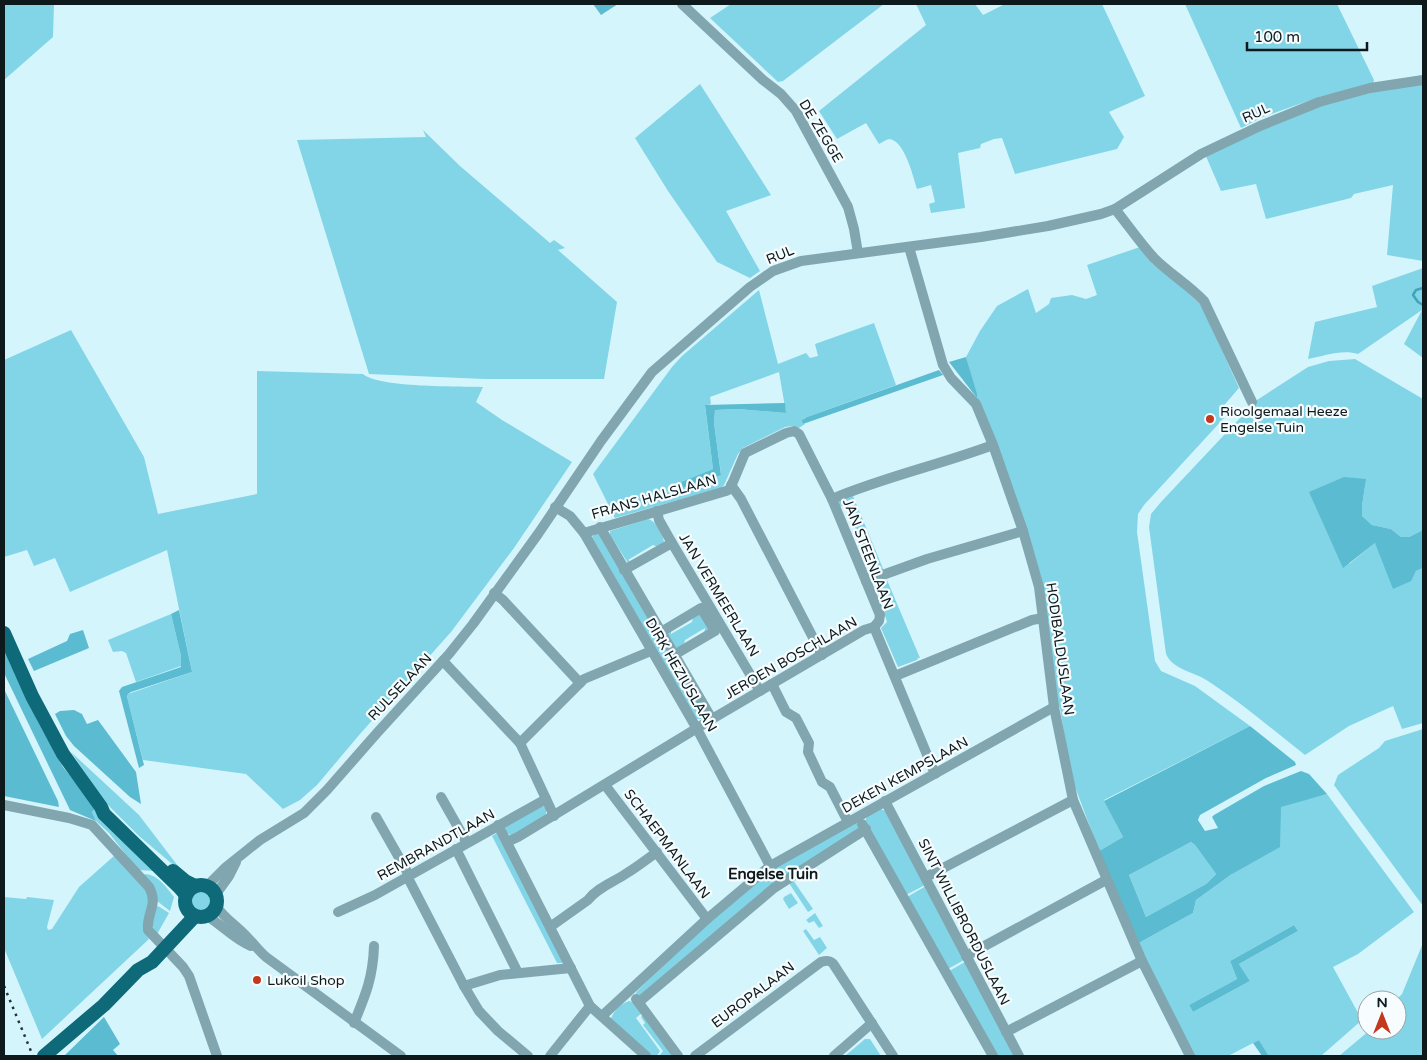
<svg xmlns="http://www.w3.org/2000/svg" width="1427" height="1060" viewBox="0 0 1427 1060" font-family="'Varela Round',sans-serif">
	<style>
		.green { fill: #82d5e7; fill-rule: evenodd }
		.forest { fill: #5bbbd0; fill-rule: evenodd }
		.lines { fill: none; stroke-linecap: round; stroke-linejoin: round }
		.stream { stroke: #42a4b8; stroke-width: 2.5 }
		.minor { stroke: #81a6af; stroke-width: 10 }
		.major { stroke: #0e6979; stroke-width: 14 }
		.rail { stroke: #243135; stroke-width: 2.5; stroke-dasharray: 2.5 5; stroke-linecap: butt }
		.poi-dot { fill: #c4391d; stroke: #f7fdfe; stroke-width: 2 }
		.labels { text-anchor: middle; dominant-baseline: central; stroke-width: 4.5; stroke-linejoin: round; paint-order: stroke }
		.street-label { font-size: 14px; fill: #0e191c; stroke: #f7fdfe }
		.poi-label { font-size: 14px; fill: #0e191c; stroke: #f7fdfe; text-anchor: start }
		.neighbourhood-label { font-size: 15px; font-weight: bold; fill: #0e191c; stroke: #f7fdfe }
	</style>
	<rect width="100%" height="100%" fill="#d5f5fc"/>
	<g class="green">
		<path d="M4,4H54L53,37L4,80Z"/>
		<path d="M731,4H884L783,81L778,82L710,18Z"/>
		<path d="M916,4H975L983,15L1005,4H1102L1145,96L1109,112L1124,137L1117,149L1015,174L1002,138L994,139L981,144L980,148L958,153L965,208L931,213L929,204L935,202L931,185L917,189C913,176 905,142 890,139C887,139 883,142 879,144L866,123L837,139L819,111L926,25Z"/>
		<path d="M1185,4H1337L1374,80L1373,84L1319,97L1263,117L1241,128Z"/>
		<path d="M700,84L771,195L726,211L760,271L750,278L717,262L668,191L635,138Z"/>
		<path d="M1423,84V261L1387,255L1393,185L1354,194L1351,198L1266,219L1256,184L1221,191L1205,154L1316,106L1358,94Z"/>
		<path d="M423,130L460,166L550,243L554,240L565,248L558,250L617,302L604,379H484L369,374L297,140L426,137Z"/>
		<path d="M1140,247L1202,306L1239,388L1220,410L1219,413L1224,418L1144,505L1138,514L1137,532L1155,661L1161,671L1195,686L1250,726L1104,800L1123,837L1099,851L1071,776L1060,708L1056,704L1045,605L977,398L966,357L980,331L997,306L1028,289L1036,313L1049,304L1051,298L1072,295L1086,299L1097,295L1087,265Z"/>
		<path d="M1423,268V358L1404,344L1422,310L1358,354C1342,349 1324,356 1308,359L1315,322L1377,307L1372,286Z"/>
		<path d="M759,290L778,364L806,353L810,358L818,356L815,344L874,323L896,385L807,417L803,419V424H805L799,428L792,426L785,427L743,448L738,454L724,485L721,488L615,518L593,474L672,367L682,356ZM779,372L786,413L738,409L715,410L714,423L721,474L683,488L681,482L713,469L705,406L711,404L710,397Z"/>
		<path d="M71,330L144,457L158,514L257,494V371L363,374C379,388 459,386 483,387L476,402L502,420L572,462L514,548L451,632L360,734L317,785L300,800L283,809L246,774L143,760L127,698L128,694L192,672L167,550L70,592L55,558L34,566L27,550L4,557V360Z"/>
		<path d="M1355,359L1423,399V528L1421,531L1409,537H1401L1391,529L1372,525L1362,516V506L1366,479L1349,564L1375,543L1410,581L1416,571L1423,568V723L1402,729L1393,706L1349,726L1305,755C1273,730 1242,703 1208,681C1195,672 1173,670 1166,654L1149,527L1151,514L1161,502L1257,400L1308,367L1329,361Z"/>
		<path d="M853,496L884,571L871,575L866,572L872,569L846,505L839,507V501Z"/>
		<path d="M648,519C656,521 663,534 664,542L658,547L653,545L628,560L632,562L628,563L610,535V531Z"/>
		<path d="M596,533L599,534L705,715L703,719H696L592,537Z"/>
		<path d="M887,580L920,658H918L917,660L898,667L881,628L887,622L884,612L889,609L880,588H875L877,584Z"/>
		<path d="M699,613L709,629L704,634L705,628L685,640L683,648L675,649L667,633L671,629V634L692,622L694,614Z"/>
		<path d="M171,614L181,656V666L136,682L126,653L122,651L113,652L108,640Z"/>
		<path d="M1423,729V906L1334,785L1338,775L1379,748L1385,741Z"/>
		<path d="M71,752L139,815L184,874L139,836L106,803Z"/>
		<path d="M1327,794L1414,912L1358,954L1333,967L1362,1020L1321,1056H1269L1259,1040L1228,1056H1195L1137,944L1193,913L1196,900L1232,874L1280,807L1285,804ZM1294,925L1298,931L1239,964L1250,981L1193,1012L1189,1005L1237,979L1230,961Z"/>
		<path d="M543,806L546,808V816L512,836L507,833L505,827Z"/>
		<path d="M96,808L154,871L138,870L109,833L96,821L92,812Z"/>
		<path d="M881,809L885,811L925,885L906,895L865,822L867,816Z"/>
		<path d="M857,822L861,827L787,876L640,997L635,995L637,991C679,951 721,908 768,873C795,853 827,839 857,822Z"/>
		<path d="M497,833L563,961L562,963H557L492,836Z"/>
		<path d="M1191,842L1195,845L1216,874L1206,884L1146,917L1129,875Z"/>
		<path d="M115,855C122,862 144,881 147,890C154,907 136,920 149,939L42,1039L4,948V897L26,899L27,897L54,900L47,927L48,930L52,929L79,887Z"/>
		<path d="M146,874C158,875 167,888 174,897L170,911L157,901L142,875Z"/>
		<path d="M793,880L813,909L808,912L789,883Z"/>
		<path d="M926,886L964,960L948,969L907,897Z"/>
		<circle cx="201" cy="901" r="12"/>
		<path d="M791,893L798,903L789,909L783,899L784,897Z"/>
		<path d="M158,906L169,913L156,936C152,927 149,913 158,906Z"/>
		<path d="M815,913L823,926L819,928L814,921L809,923L806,920Z"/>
		<path d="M806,929L814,940L820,937L827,948L819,955L803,931Z"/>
		<path d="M1423,943V1056H1339L1370,1030H1397L1396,1000L1402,994Z"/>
		<path d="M965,962L1015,1056H997L949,971Z"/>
		<path d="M629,1001L635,1003L642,1013L636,1018L660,1051L657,1056H651L611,1019C613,1011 622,1003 629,1001Z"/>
		<path d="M643,1015L674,1056H659L663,1051L643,1025L645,1023L641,1017Z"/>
		<path d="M865,1039H870L881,1056H845Z"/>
	</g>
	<g class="forest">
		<path d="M593,4H618L601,15Z"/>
		<path d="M966,357L977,394V398L949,362Z"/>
		<path d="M939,370L943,375L803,424L802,420L807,417Z"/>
		<path d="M785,403L786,413L738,409L715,410L714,423L721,475L683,488L681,482L713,469L705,405Z"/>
		<path d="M1344,477L1366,479L1362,506V516L1372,525L1391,529L1401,537H1409L1421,531L1423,528V568L1416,571L1411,581L1393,589L1375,543L1343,568L1309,492Z"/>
		<path d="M179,610L192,672L131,692L128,694L127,697L144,765L139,768L119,691L122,687L181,667V656L171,614Z"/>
		<path d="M83,630L89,648L34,671L28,659L67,641L70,634Z"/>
		<path d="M4,647L38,722L63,767L96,808L92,812L96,821L70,810L4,673Z"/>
		<path d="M4,689L58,801L59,807L4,796Z"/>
		<path d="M74,710L82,714L87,724L98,720L136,772L141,804L130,797L74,746L66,736L55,714L60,711Z"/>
		<path d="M1250,726L1295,762L1296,765L1266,778L1200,815L1198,820L1205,831L1218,828L1212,817L1214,815L1264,786L1301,771L1309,774L1327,794L1281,807L1280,847L1232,874L1196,900L1193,913L1137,944L1099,851L1123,837L1104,801ZM1191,842L1195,845L1216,874L1206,884L1146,917L1129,875Z"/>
		<path d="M1294,925L1298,931L1239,964L1250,981L1193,1012L1189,1005L1237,979L1230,961Z"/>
		<path d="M104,1017L120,1044L113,1050L118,1056H64Z"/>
		<path d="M1259,1040L1269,1056H1262L1253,1043Z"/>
	</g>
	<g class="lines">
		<path class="stream" d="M1423,288L1416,290L1413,295L1418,302L1423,305"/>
		<g class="minor">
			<path d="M682,4L763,80L781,94L796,111L848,207L854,229L858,253"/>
			<path d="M1115,209C1128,225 1140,243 1154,258C1170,274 1189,285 1204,301L1252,402"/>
			<path d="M909,247L943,365L951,378L976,404L993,445L1023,531L1039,587L1054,707L1073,800L1142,961L1190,1056"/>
			<path d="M731,485L741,499L822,655"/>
			<path d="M832,499C884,477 939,465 993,445"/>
			<path d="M555,507L570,516L584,533L697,729L770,866"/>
			<path d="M657,511L659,520L672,543L760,691"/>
			<path d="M600,527L712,719"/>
			<path d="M584,533L726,491L730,489L745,453L786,433L794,431L799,434L832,499L880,615L879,621L874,627L935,774"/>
			<path d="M624,570L672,543"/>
			<path d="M866,581L927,559L1023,531"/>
			<path d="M494,593L503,600L580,683"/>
			<path d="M661,632L701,608L715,631L674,655"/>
			<path d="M443,661L520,743L554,816"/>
			<path d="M895,676L1032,620L1043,618"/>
			<path d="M772,684L786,712L796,718L809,743L808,752L822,782L830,787L848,822"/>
			<path d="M520,743L584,679L651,651"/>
			<path d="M605,785L707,919"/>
			<path d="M441,797L467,843"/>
			<path d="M885,801L1019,1056"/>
			<path d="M4,805L69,818L92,825L149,887C159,905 146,913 148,930L183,967L189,976L217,1056"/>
			<path d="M376,817L409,875"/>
			<path d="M862,824L993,1056"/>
			<path d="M498,825L590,1006L646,1056"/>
			<path d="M507,842L518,837L712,719L864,630L874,627"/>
			<path d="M456,849L518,973"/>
			<path d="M407,876L464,986L479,1011L498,1031L528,1056"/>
			<path d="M926,877L1073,800"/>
			<path d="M207,886L225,868L260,840L304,813L327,790L377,733L449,654L473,624L538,534L601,441L652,372L750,287L773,271L801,261L981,237L1048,226L1101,214L1115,209L1201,154L1260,126L1319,102L1370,88L1423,80"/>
			<path d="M216,894L229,876L236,862"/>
			<path d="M216,906C225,919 237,926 247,937C254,944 259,951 266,957L401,1056"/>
			<path d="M338,912L375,895L546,799"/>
			<path d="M207,916C222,925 235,940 251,946"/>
			<path d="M550,927L588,900C598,887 614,882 627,873C637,867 647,859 657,852"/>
			<path d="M966,956L1106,880"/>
			<path d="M464,986L500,975L571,968"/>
			<path d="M636,999L678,1056"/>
			<path d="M639,1002L774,888L866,829"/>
			<path d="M602,1016L707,919L770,866L1054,707"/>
			<path d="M354,1023C366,994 373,977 374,946"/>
			<path d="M1006,1032L1142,961"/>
			<path d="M550,1056L590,1006"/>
			<path d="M695,1056L821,962C827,960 831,960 834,965L893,1056"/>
			<path d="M834,1056L872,1023"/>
		</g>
		<g class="major">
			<path d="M4,633L32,696L63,754L101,807L104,814L179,887L186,895"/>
			<path d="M173,871L185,881L195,886"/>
			<circle cx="201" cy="901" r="16"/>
			<path d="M44,1056L104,1005L138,970L152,962L195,916"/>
		</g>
		<path class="rail" d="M4,986L33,1056"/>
	</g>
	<g class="poi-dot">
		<circle cx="1210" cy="419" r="5"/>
		<circle cx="257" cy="980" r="5"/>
	</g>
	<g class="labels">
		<g class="street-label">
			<text transform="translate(1256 113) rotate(-24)">RUL</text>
			<text transform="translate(821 131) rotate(59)">DE ZEGGE</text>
			<text transform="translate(780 255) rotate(-22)">RUL</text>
			<text transform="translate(654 497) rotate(-16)">FRANS HALSLAAN</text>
			<text transform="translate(868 554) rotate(69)">JAN STEENLAAN</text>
			<text transform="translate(719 595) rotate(59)">JAN VERMEERLAAN</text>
			<text transform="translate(1060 649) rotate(82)">HODIBALDUSLAAN</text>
			<text transform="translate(791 658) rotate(-30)">JEROEN BOSCHLAAN</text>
			<text transform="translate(681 675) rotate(60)">DIRK HEZIUSLAAN</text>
			<text transform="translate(400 687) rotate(-47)">RULSELAAN</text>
			<text transform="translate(905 775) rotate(-29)">DEKEN KEMPSLAAN</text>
			<text transform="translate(667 844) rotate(53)">SCHAEPMANLAAN</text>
			<text transform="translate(436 845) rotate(-29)">REMBRANDTLAAN</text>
			<text transform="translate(964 922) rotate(63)">SINT WILLIBRORDUSLAAN</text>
			<text transform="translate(753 995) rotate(-37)">EUROPALAAN</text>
		</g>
		<g class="poi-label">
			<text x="1220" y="411">Rioolgemaal Heeze<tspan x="1220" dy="16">Engelse Tuin</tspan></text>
			<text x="267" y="980">Lukoil Shop</text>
		</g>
		<g class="neighbourhood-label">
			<text x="773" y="874">Engelse Tuin</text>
		</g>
	</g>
	<rect width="1427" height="1060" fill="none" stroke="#0e191c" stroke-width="10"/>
	<g transform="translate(1382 1015)"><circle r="24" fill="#f7fdfe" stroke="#9aa2a4"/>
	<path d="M0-4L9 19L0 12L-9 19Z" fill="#c4391d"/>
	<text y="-8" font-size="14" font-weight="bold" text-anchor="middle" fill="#0e191c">N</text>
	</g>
	<path d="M1247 42v8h120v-8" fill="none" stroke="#0e191c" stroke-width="2.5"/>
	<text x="1254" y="42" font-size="15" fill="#0e191c" stroke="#f7fdfe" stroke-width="4" paint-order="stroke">100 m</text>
</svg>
